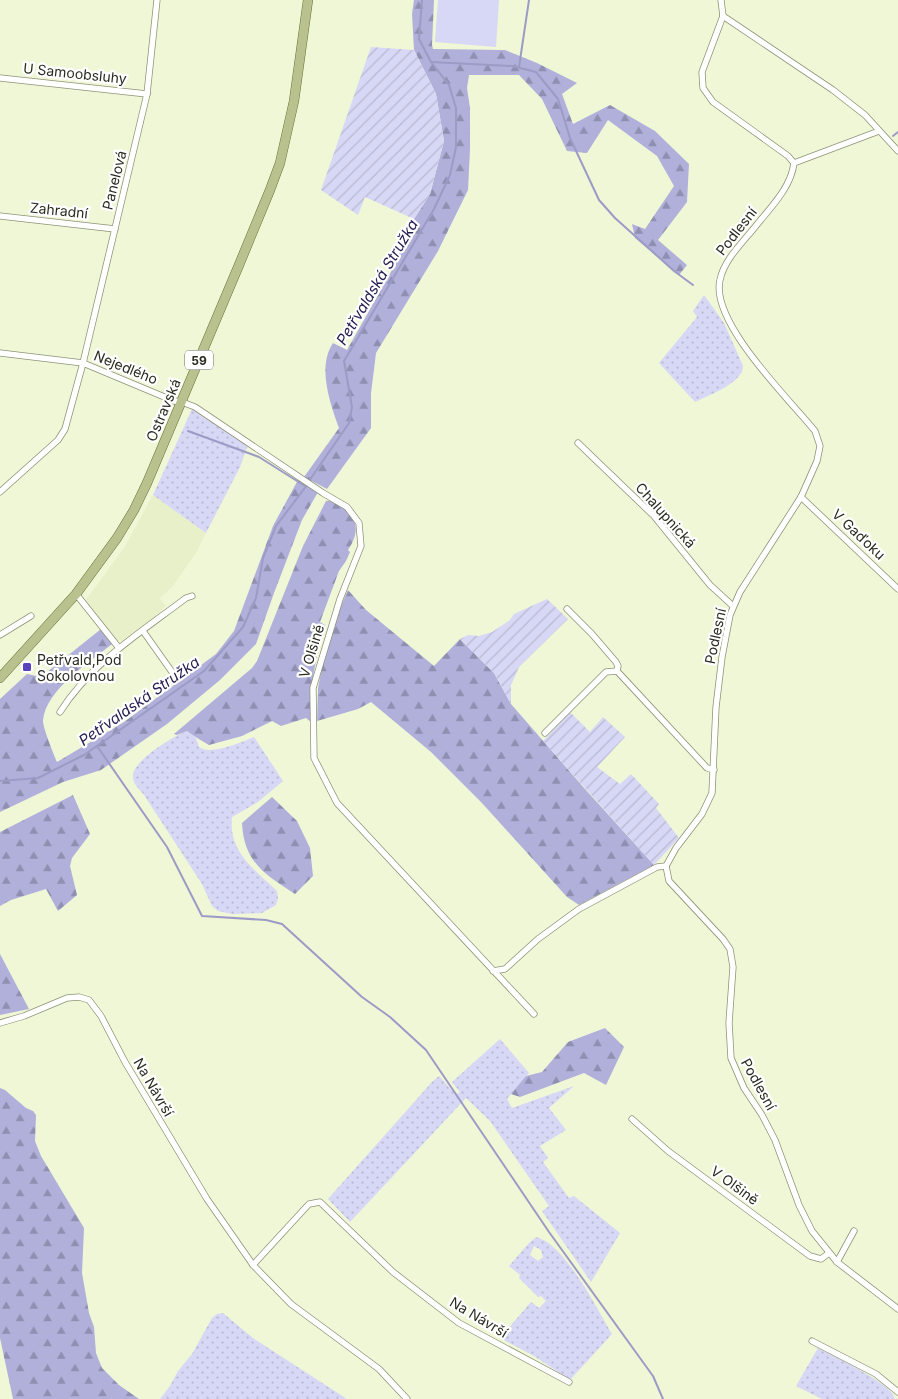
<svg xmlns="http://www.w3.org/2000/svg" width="898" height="1399" viewBox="0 0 898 1399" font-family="Inter,sans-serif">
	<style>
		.built { fill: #e7f0c8 }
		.grass { fill: url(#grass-dots); fill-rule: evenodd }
		.forest { fill: url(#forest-firs) }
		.garden { fill: url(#garden-furrows) }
		.pitch { fill: #d7d7f6 }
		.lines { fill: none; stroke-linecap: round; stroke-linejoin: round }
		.stream { stroke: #9c9bc6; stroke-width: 2 }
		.minor-casing { stroke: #8d9376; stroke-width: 7 }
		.primary-casing { stroke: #687236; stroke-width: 10 }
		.minor { stroke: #fff; stroke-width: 5.5 }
		.primary { stroke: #b9c28e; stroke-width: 9 }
		.poi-dot { fill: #5743bb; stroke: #fff; stroke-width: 2 }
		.labels { text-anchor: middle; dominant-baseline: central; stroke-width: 4.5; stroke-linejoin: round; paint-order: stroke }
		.shield { fill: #fff; stroke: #696b62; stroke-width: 1 }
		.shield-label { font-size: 12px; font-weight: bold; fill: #292b1f }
		.street-label { font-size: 14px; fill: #292b1f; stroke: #fff }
		.poi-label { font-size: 14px; fill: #292b1f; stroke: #fff; text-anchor: start }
		.water-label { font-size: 15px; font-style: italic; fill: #272054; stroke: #fff }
	</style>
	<defs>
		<pattern id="grass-dots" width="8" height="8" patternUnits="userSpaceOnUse" patternTransform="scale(1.25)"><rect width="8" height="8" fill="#d7d7f6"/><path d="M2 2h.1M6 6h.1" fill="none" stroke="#b9b9d2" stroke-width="1.8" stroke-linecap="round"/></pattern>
		<pattern id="forest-firs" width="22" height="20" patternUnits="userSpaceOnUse" patternTransform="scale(1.25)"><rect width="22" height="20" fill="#b0b0db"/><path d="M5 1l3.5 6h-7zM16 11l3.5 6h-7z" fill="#8f8fb1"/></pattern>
		<pattern id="garden-furrows" width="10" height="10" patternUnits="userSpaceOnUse" patternTransform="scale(1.25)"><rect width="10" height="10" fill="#d7d7f6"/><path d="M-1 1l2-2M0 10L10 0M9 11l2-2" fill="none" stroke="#b9b9d2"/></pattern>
	</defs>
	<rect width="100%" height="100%" fill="#f0f7d7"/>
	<path class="built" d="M153,495L206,533L196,553L172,587L160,598L166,606L143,628L123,642L114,639L86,600L124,548Z"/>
	<g class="grass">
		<path d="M704,295L724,323L743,366C743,383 709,395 695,402L659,363L697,317L693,311Z"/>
		<path d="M192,409L248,445L240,467L206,533L153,495Z"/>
		<path d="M187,731L196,738L199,747C210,756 242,742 254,737L283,781L258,802L232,817C228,852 255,870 277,891L278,898L276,905L262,913L232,914L218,911L212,906L202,884L144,795C139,789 132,783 133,775C134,760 174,736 187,731Z"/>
		<path d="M500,1039L529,1073L507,1099L512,1108L574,1086L549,1108L566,1130L540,1146L548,1158L543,1162L569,1198L574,1196L620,1233L591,1282L542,1211L549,1206L490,1121L466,1098L350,1222L328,1199L432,1082L439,1076L456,1095L460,1092L452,1082Z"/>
		<path d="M536,1237C565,1244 597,1309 612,1334L570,1380L534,1356L500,1338L531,1302L539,1308L546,1301L541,1296L538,1297L519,1278L520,1275L509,1266L529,1243ZM534,1246L541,1250L543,1257L538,1261L530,1255Z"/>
		<path d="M223,1313L253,1338L347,1399H160L170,1386L178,1371L192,1354L212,1318L217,1314Z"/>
		<path d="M818,1348C834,1357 892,1383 895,1399H822L796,1386Z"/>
	</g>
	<g class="forest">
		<path d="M414,0H434L432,45L433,49L505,50L537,63L577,83L562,94L573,124L610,105L655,131L689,164L687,202L658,240L687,265L679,275L635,238L632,224L645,229L674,186L657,156L608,120L587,153L567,151L542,99L519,75H469L467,88L470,108V149L468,190L438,251L376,353L371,393V428L327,489L304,477L339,428C330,403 317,367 333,343L347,350L396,263L389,258L430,194L444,141L436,94L414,50L412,14Z"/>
		<path d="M298,480L318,492L302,520L274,593L256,644L220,680L167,724L101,770L63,782L0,812V699L27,674L41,677L101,629L112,644C90,662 45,690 43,721C43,728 54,755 57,762L124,722L216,654L234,631L273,526Z"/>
		<path d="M335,500C355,516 363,527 348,550L350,552L346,561L339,571L320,622L325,625C325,635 320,643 318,652C313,672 308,704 312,723L306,718L281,726L272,721L242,736L209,745C202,741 195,737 187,731L177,735L174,734L252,668L257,661L303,546L326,501Z"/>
		<path d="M348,590L366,610L434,666L460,639L494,673L511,704L585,789L654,865L579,905L567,897L481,802L431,752L371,702L358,709L317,721L318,688L328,635Z"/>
		<path d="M73,795L90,834L72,858L70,866L77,895L58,911L46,889L11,900L0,906V832Z"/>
		<path d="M272,797L297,821L310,848L313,876L295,894C264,874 244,862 242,823Z"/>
		<path d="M0,954L29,1009L0,1015Z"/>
		<path d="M605,1028L624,1047L606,1085L584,1073L520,1097L511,1094L526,1076L542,1072L568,1042Z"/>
		<path d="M0,1088L5,1090L26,1108L33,1111L36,1115L35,1141L41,1156L84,1228L82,1273L89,1313L94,1327L96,1353L102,1368L119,1385L139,1399H13L0,1338Z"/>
	</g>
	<g class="garden">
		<path d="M371,47L414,50L436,94L444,141L430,194L414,219L365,197L358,215L321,190Z"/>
		<path d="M547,599L568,619L519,667L511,685V704L494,673L460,639L468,635L479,636L492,632L510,620L514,614Z"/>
		<path d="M570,712L590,732L603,717L625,737L597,767L620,784L631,774L659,804L656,808L679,838L654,865L543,741Z"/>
	</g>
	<path class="pitch" d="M438,0H499L496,47L435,42Z"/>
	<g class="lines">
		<g class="stream">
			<path d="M431,62L512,66L536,72L558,99L570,138L599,200L615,218L674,271L693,285"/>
			<path d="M519,67L529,0"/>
			<path d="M893,136L898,132"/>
			<path d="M188,431L259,457L305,486"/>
			<path d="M309,481L349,423L352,407L344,361L347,356L434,209L450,175L456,147V108L449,85L431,62L419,39L422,0"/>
			<path d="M97,746L167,847L202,916L266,920L282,924L362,997L390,1017L426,1050L549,1232L653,1376L663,1399"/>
			<path d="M0,781L38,778L84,755L204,671L243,627L256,598L263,558L276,526L307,485"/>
		</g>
		<g class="minor-casing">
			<g id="minor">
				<path d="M721,0L723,16L702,72L703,88L713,102L788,156L794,163C791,188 770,208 755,227C742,243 724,260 720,280C710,322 789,399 815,431L820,446L817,461L801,497L740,592L730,615L722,657L716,707L712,793L702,814L676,848L666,866L669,881L723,939L730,949L733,967L729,1023L731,1058L744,1088L762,1115L775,1140L799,1205L812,1231L837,1262L898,1309"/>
				<path d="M723,16L833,90L865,115L898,151"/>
				<path d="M0,78L147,94"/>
				<path d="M794,163L879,131"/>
				<path d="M0,216L115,229"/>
				<path d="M0,353L83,363L174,401L182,402L195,407L323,493L347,507L359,523L361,546L340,599L313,688L314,758L337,803L534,1014"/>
				<path d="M578,443L654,516L710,585L733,606"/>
				<path d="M0,492L58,440L65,429L83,363L147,94L157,0"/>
				<path d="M801,497L898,589"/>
				<path d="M76,594L119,648"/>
				<path d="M567,609L592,634L616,662L618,666L617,671"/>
				<path d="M143,631L177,679"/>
				<path d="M0,635L31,616"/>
				<path d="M60,712C91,663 140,633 186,598L192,596"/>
				<path d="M545,733L606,672L617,671L707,768L714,770"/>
				<path d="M493,971L505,969L538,939L579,909L657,867L666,866"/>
				<path d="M0,1023L24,1016L67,998L79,997L89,1000L101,1016L125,1062L207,1199L253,1265L291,1304L379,1369L407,1399"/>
				<path d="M632,1119L668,1151L810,1256L821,1259L829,1253"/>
				<path d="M837,1262L854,1231"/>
				<path d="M253,1265L309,1204L320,1202L393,1272L459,1323L569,1382"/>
				<path d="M812,1341L876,1374L898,1392"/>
			</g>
		</g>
		<g class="primary-casing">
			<path id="primary" d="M0,678L76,594L117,538L134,510L147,483L239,265L270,190L280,163L294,101L308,0"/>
		</g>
		<use href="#minor" class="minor"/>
		<use href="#primary" class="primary"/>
	</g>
	<rect class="poi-dot" x="22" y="662" width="10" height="10" rx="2.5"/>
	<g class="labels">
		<rect class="shield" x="185" y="350.5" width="28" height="19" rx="4"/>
		<g class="shield-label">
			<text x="199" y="360">59</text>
		</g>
		<g class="street-label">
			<text transform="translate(75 73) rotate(6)">U Samoobsluhy</text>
			<text transform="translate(114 180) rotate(-76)">Panelová</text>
			<text transform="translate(59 210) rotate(6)">Zahradní</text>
			<text transform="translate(736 231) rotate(-52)">Podlesní</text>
			<text transform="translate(126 367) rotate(22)">Nejedlého</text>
			<text transform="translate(163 410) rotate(-67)">Ostravská</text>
			<text transform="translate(666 515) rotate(48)">Chalupnická</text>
			<text transform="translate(859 534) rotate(43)">V Gaďoku</text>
			<text transform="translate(715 636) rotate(-78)">Podlesní</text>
			<text transform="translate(311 651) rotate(-73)">V Olšině</text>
			<text transform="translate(759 1084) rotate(61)">Podlesní</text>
			<text transform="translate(154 1087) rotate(60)">Na Návrší</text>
			<text transform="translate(735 1185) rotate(36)">V Olšině</text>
			<text transform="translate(479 1317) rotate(31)">Na Návrší</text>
		</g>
		<g class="poi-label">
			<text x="37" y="659">Petřvald,Pod<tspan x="37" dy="16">Sokolovnou</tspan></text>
		</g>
		<g class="water-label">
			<text transform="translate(377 282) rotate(-59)">Petřvaldská Stružka</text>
			<text transform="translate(139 701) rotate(-35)">Petřvaldská Stružka</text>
		</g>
	</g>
</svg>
